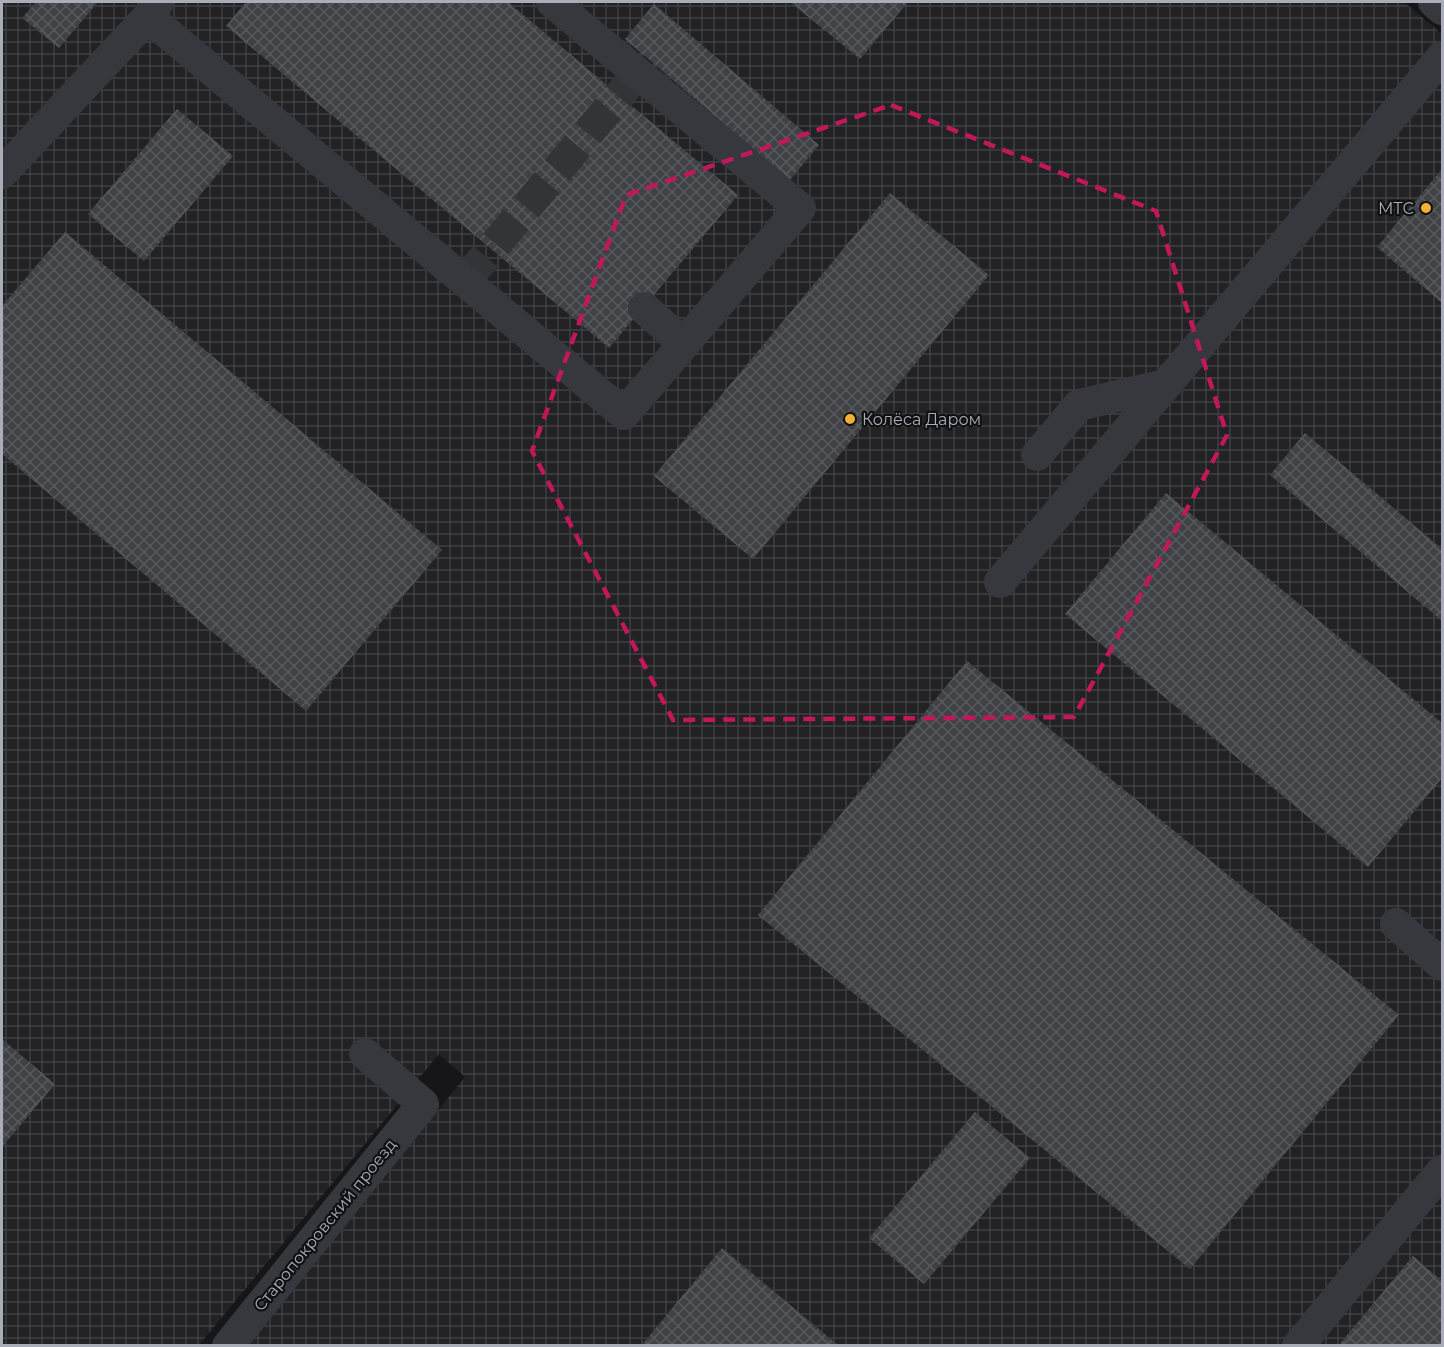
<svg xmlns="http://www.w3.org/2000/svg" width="1444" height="1347" viewBox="0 0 1444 1347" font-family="Montserrat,sans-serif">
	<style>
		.industrial { fill: url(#industrial-grid) }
		.building { fill: url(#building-cross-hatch) }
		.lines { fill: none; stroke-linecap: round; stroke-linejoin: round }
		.minor-tunnel { stroke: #333438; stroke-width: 32; stroke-dasharray: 32 16; stroke-linecap: butt }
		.minor { stroke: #37383d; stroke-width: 32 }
		.marked { fill: none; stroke: #c2185b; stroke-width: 4.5; stroke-dasharray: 12 8; stroke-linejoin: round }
		.poi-dot { fill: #f2b134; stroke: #111113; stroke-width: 2 }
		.labels { text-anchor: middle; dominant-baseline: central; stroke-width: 4.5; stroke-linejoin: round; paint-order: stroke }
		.poi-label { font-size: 16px; fill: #a8adb8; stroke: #111113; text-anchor: end }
		.street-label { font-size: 16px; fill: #a8adb8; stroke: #111113 }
	</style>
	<defs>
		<pattern id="industrial-grid" width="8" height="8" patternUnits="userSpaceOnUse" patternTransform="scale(1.5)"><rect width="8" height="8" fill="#222225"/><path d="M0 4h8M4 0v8" fill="none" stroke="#3f3f43"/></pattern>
		<pattern id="building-cross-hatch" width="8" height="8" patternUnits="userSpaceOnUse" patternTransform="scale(1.5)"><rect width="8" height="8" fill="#404145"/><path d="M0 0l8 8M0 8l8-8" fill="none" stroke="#595a5e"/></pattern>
	</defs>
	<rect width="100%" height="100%" fill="#161618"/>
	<path class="industrial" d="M2,2H1404L1442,34V1345H249L465,1077L439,1054L199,1345L2,1346Z"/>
	<g class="building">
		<path d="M36,2H98L59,48L22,18Z"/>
		<path d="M246,2H508L738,195L609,348L226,26Z"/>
		<path d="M790,2H908L860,59Z"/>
		<path d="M654,4L819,145L790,180L625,39Z"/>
		<path d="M177,109L233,156L144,261L88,214Z"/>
		<path d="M1442,169V303L1377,247Z"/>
		<path d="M890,193L989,275L753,559L654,476Z"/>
		<path d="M65,232L442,550L306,711L2,454V306Z"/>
		<path d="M1305,433L1442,549V621L1270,475Z"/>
		<path d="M1166,493L1442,723V778L1368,867L1065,614Z"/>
		<path d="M967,661L1399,1015L1190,1269L758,915Z"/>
		<path d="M2,1039L55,1084L2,1147Z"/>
		<path d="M975,1112L1030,1158L924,1284L869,1238Z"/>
		<path d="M722,1248L839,1346H641Z"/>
		<path d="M1413,1256L1442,1281V1346H1338Z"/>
	</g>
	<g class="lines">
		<path class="minor-tunnel" d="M465,281L638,73"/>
		<g class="minor">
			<path d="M1434,2L1442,9"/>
			<path d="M148,17L624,414L800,208L552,2"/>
			<path d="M2,173L148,17L158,2"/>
			<path d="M644,308L684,344"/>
			<path d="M1037,455L1079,405L1165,385"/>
			<path d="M1000,582L1442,57"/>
			<path d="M1396,924L1442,965"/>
			<path d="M228,1346L423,1104L365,1054"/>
			<path d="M1298,1346L1442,1171"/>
		</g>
	</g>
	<path class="marked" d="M891,105L1156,211L1227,435L1074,717L673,720L532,451L626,195Z"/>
	<g class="poi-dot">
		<circle cx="1426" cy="208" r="6"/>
		<circle cx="850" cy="419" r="6"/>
	</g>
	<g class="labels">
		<g class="poi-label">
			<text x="1414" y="208">МТС</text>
			<text x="862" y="419" text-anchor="start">Колёса Даром</text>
		</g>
		<g class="street-label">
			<text transform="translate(325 1225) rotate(-51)">Старопокровский проезд</text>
		</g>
	</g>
	<rect width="1444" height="1347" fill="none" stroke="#a8adb8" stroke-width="6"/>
</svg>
